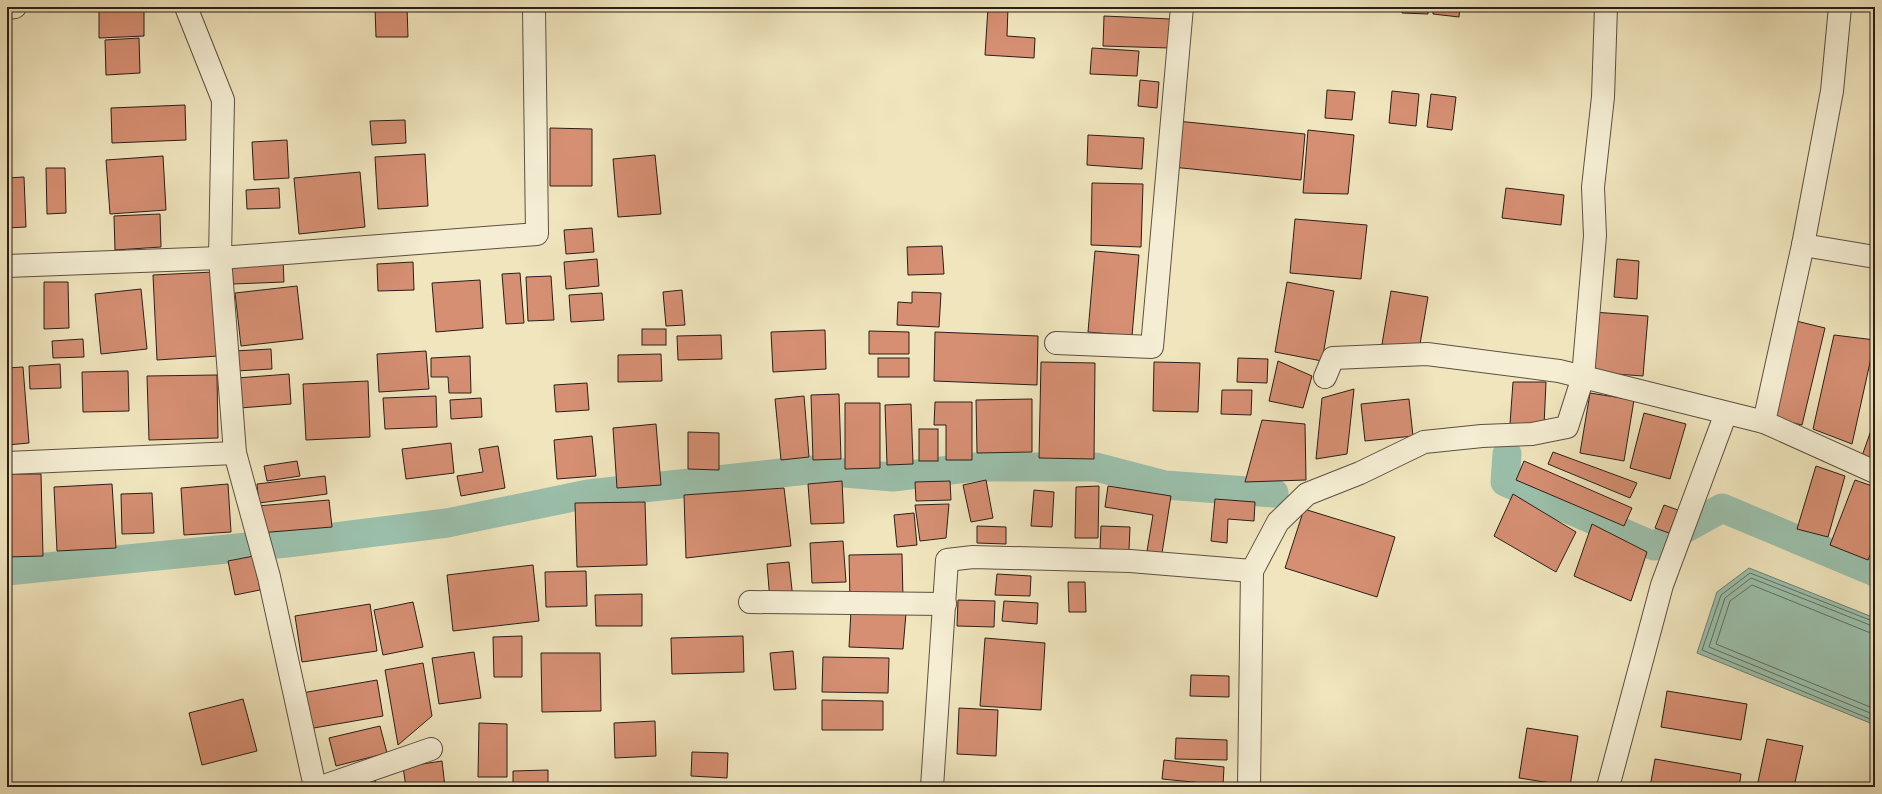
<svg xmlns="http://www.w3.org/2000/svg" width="1882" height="794" viewBox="0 0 1882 794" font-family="'Old Standard TT',serif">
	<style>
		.water { fill: #9bc0ac; stroke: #6e7f71 }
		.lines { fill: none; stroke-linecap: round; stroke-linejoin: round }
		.shore { stroke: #626f62; stroke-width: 1 }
		.canal { stroke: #9bc0ac; stroke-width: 29 }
		.building { fill: #d68f73; stroke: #2a1e18 }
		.street-casing { stroke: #5c5041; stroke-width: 24 }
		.street { stroke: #f5eed4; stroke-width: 22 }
	</style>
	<rect width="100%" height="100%" fill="#f0e5bd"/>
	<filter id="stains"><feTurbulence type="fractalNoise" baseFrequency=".005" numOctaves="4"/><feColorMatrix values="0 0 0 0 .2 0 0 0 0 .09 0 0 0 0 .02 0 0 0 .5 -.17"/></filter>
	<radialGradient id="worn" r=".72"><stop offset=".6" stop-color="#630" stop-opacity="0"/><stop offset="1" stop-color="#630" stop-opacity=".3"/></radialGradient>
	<path class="water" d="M1749,568L1875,618V725L1697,653L1717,592Z"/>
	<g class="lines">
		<g class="shore">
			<path d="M1875,622L1750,573L1721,595L1702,650L1875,721"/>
			<path d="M1875,627L1751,578L1725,598L1709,647L1875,715"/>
			<path d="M1875,633L1868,632L1752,585L1730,601L1716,644L1875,709"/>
		</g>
		<g class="canal">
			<path d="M1507,454L1505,482L1654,546L1722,508L1875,572"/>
			<path d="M7,571L287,543L447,523L588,494L808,470L893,477L975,467H1096L1165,485L1274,493"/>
		</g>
	</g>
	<g class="building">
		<path d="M99,7H144V36L99,38Z"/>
		<path d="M375,7H407L408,37H376Z"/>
		<path d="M988,7H1008L1007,36L1035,38L1034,58L985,55Z"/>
		<rect x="1379" y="7" width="14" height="3"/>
		<path d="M1402,7H1428V14L1402,13Z"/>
		<path d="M1433,7H1460L1459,17L1433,14Z"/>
		<path d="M1104,16L1170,19L1169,48L1103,46Z"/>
		<path d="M139,38L140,73L106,75L105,40Z"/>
		<path d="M1092,48L1139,51L1137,76L1090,74Z"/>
		<path d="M1140,80L1159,82L1157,108L1138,106Z"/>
		<path d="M1327,90L1355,92L1352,120L1325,118Z"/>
		<path d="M1392,91L1419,94L1416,126L1389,123Z"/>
		<path d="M1431,94L1456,97L1452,130L1427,127Z"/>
		<path d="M185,105L186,140L112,143L111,108Z"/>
		<path d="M405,120L406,143L372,145L370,121Z"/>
		<path d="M1177,121L1305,134L1301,180L1172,167Z"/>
		<path d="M550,128L592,129V186H550Z"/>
		<path d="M1308,130L1354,135L1348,194L1303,193Z"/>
		<path d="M1088,135L1144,138L1142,169L1087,165Z"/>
		<path d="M287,140L289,178L254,180L252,142Z"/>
		<path d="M425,154L428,206L378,209L375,157Z"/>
		<path d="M655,155L661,214L618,217L613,159Z"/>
		<path d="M163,156L166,210L110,214L106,160Z"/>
		<path d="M46,168H65L66,213L47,214Z"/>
		<path d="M360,172L365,227L299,234L294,178Z"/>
		<path d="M24,177L26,227L7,228V178Z"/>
		<path d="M1092,183L1143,184L1141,247L1091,245Z"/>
		<path d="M279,188L280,208L247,209L246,190Z"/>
		<path d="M1506,188L1564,195L1561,225L1502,218Z"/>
		<path d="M160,214L161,247L115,250L114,216Z"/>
		<path d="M1295,219L1367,225L1361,279L1290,273Z"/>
		<path d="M592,228L594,252L566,254L564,230Z"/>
		<path d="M942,246L944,274L908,275L907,247Z"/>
		<path d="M1095,251L1139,255L1132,336L1088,332Z"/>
		<path d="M597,259L599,286L566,289L564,262Z"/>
		<path d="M1617,259L1639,261L1637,299L1614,297Z"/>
		<path d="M283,260L284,282L233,284L232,262Z"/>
		<path d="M413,262L414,290L378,291L377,264Z"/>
		<path d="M213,272L218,356L157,360L153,275Z"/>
		<path d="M520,273L524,323L506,324L502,274Z"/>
		<path d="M551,276L554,320L528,321L526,277Z"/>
		<path d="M480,280L483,328L436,332L432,283Z"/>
		<path d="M44,282H68L69,328L44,329Z"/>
		<path d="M1287,282L1334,291L1322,361L1275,352Z"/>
		<path d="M297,286L303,339L241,346L235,293Z"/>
		<path d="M141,289L147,349L101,354L95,294Z"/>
		<path d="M682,290L685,325L666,326L663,292Z"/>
		<path d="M1391,291L1428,297L1419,350L1382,344Z"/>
		<path d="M912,292L941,293L939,327L897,325L898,302L912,303Z"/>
		<path d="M602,293L604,320L571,322L569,295Z"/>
		<path d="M1593,312L1648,316L1643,376L1588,372Z"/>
		<path d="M1792,320L1825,328L1802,425L1769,417Z"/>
		<rect x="642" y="329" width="24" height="16"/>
		<path d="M825,330L826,369L773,372L771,332Z"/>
		<path d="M869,331L909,332V354H869Z"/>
		<path d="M935,332L1038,336L1037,385L934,381Z"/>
		<path d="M721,335L722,359L678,360L677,336Z"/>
		<path d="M1834,335L1875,340L1852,444L1813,429Z"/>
		<path d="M83,339L84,357L53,358L52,341Z"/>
		<path d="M271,349L272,369L236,371L234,351Z"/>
		<path d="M426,351L429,389L379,392L377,354Z"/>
		<path d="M661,354L662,381L618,382V355Z"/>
		<path d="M470,356L471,393H449L448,377H431V358Z"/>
		<rect x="878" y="358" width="31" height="19"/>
		<path d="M1238,358L1268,359L1267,383L1237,382Z"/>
		<path d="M1278,361L1312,376L1303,408L1269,401Z"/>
		<path d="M1041,362L1095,363L1094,459L1039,458Z"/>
		<path d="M1154,362L1200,363L1198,412L1153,411Z"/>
		<path d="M60,364L61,388L30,389L29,366Z"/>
		<path d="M23,367L29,443L7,445V368Z"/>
		<path d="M128,371L129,411L83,412L82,372Z"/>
		<path d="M289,374L291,404L240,408L237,378Z"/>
		<path d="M217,375L218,438L149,440L147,376Z"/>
		<path d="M368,381L370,437L306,440L303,384Z"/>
		<path d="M1513,382H1546L1544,426L1510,424Z"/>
		<path d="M587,383L589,410L556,412L554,385Z"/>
		<path d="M1354,389L1347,454L1316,459L1322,398Z"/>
		<path d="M1222,390H1252L1251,415L1221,414Z"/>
		<path d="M1590,393L1634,400L1624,461L1580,453Z"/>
		<path d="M839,394L841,459L813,460L811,395Z"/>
		<path d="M436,396L437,427L385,429L383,398Z"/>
		<path d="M804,396L809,457L781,460L775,399Z"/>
		<path d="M481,398L482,417L451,419L450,400Z"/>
		<path d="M1032,399V452L977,453L976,400Z"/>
		<path d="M1409,399L1413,436L1365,441L1361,404Z"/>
		<path d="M935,402H972V460H946V425H934Z"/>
		<path d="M845,403H880V468L845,469Z"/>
		<path d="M911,404L913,464L887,465L885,405Z"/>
		<path d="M1644,413L1686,424L1670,479L1630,468Z"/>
		<path d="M1875,419V461L1862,456Z"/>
		<path d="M1262,420L1305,424L1306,480L1245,482Z"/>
		<path d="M656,424L661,485L617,488L613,428Z"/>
		<rect x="919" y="429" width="19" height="32"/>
		<path d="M688,432L719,433V470L688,469Z"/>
		<path d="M592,436L596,476L557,479L554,440Z"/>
		<path d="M451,443L454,473L406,479L402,449Z"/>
		<path d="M498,446L505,488L461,496L457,476L483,472L479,449Z"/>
		<path d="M1553,452L1637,483L1630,498L1548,464Z"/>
		<path d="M297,461L300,476L267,481L264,466Z"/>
		<path d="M1524,461L1632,508L1624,526L1516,480Z"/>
		<path d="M1816,466L1845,476L1828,537L1797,529Z"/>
		<path d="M7,474H41L43,556L7,557Z"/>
		<path d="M325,476L327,494L259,503L257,484Z"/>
		<path d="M986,480L993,518L971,522L963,485Z"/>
		<path d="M1855,480L1875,487V543L1868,560L1830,545Z"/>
		<path d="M842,481L844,523L811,524L808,484Z"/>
		<path d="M950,481L951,500L916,501L915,482Z"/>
		<path d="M112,484L116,548L57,551L54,487Z"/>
		<path d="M228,484L231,532L184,535L181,488Z"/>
		<path d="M1099,486L1098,538H1075L1076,487Z"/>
		<path d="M1108,486L1171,496L1162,553L1147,551L1153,515L1105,507Z"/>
		<path d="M784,488L791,546L686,558L684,495Z"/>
		<path d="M1034,490L1054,492L1052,527L1031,526Z"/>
		<path d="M152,493L154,533L122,534L121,494Z"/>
		<path d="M1513,494L1576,532L1556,572L1494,536Z"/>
		<path d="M1215,499L1255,502L1254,521L1228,519L1227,543L1211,541Z"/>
		<path d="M329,500L332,527L259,533L257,506Z"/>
		<path d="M645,502L647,565L577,567L575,503Z"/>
		<path d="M949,504L946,538L920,541L915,505Z"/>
		<path d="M1664,505L1678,510L1669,533L1655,528Z"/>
		<path d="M1304,509L1395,537L1377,597L1285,568Z"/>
		<path d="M914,513L917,545L897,547L894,515Z"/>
		<path d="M1592,524L1647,552L1631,601L1574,576Z"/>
		<path d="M977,526L1006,527V544L977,543Z"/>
		<path d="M1101,526L1130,527L1129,550L1100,549Z"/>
		<path d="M843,541L846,582L812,583L810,543Z"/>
		<path d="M902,554L903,600L850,601L849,555Z"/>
		<path d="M254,556L260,590L235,595L228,561Z"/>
		<path d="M789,562L793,599L770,601L767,564Z"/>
		<path d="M533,565L539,621L453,631L447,575Z"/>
		<path d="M586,571L587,606L546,607L545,572Z"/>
		<path d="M997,574L1031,576L1030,596L995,595Z"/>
		<path d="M1068,582H1085L1086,612H1069Z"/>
		<path d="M642,594V626H596L595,595Z"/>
		<path d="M958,600L995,601L994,627L957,626Z"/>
		<path d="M1004,601L1038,603L1037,624L1002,621Z"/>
		<path d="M413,602L423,647L383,655L374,610Z"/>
		<path d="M370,604L377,651L302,662L295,616Z"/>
		<path d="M851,611L906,613L903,649L849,647Z"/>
		<path d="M522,636V677H494L493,637Z"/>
		<path d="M743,636L744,672L672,674L671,638Z"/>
		<path d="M985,638L1045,643L1041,710L980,706Z"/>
		<path d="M793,651L796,689L774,690L770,653Z"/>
		<path d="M474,652L481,698L439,704L432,658Z"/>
		<path d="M541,653H600L601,711L542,712Z"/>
		<path d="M823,657L889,658L888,693L822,692Z"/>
		<path d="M423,663L432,716L398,745L385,670Z"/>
		<path d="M1191,675L1229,676V697L1190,696Z"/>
		<path d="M377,680L383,716L308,729L302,693Z"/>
		<path d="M1667,691L1747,704L1741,740L1661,727Z"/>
		<path d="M243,699L257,751L202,765L189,713Z"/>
		<path d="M822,700L883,701V730H822Z"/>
		<path d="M959,708L998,710L996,756L957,754Z"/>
		<path d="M655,721L656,756L615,758L614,723Z"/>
		<path d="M479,723L507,724V777H478Z"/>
		<path d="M380,726L387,753L336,766L329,738Z"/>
		<path d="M1527,728L1578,736L1570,786L1519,778Z"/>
		<path d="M1176,738L1227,740V760L1175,759Z"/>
		<path d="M1767,739L1803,746L1794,787H1757Z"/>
		<path d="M692,752L728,753L727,778L691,776Z"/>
		<path d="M1655,759L1741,774L1739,787H1650Z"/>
		<path d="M1164,760L1224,767L1223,785L1162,779Z"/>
		<path d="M442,761L445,787H406L403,767Z"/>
		<path d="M548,770V787H513V771Z"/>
		<path d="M375,777L376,787H349Z"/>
		<path d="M480,784L506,785V787H480Z"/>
	</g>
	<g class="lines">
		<g class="street-casing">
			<g id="street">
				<path d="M186,7L223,100L220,258L235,453L269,577L315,787"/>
				<path d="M7,8L15,7"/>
				<path d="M1803,245L1875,257"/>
				<path d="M7,266L220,258L537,234L534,7"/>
				<path d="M1056,343L1152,347L1182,7"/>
				<path d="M1325,377L1333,358L1427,354L1559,371L1764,422L1875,472"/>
				<path d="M1764,422L1803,245L1832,91L1840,7"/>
				<path d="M7,463L235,453"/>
				<path d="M750,602L945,604"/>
				<path d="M321,787L431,749"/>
				<path d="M932,787L947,560L973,557L1130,561L1252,571L1278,522L1307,494L1360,473L1424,442L1482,436L1532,434L1567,427L1583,377L1595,236L1593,187L1603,97L1606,7"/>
				<path d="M1249,787L1252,571"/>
				<path d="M1608,787L1662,585L1726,413"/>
			</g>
		</g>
		<use href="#street" class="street"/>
	</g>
	<rect width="1882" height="794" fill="none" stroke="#f0e5bd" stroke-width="24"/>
	<rect x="8" y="8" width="1866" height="778" fill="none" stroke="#2a1e18" stroke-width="2"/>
	<rect x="12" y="12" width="1858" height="770" fill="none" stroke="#2a1e18"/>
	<rect width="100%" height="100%" filter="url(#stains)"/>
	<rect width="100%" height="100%" fill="url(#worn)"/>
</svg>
